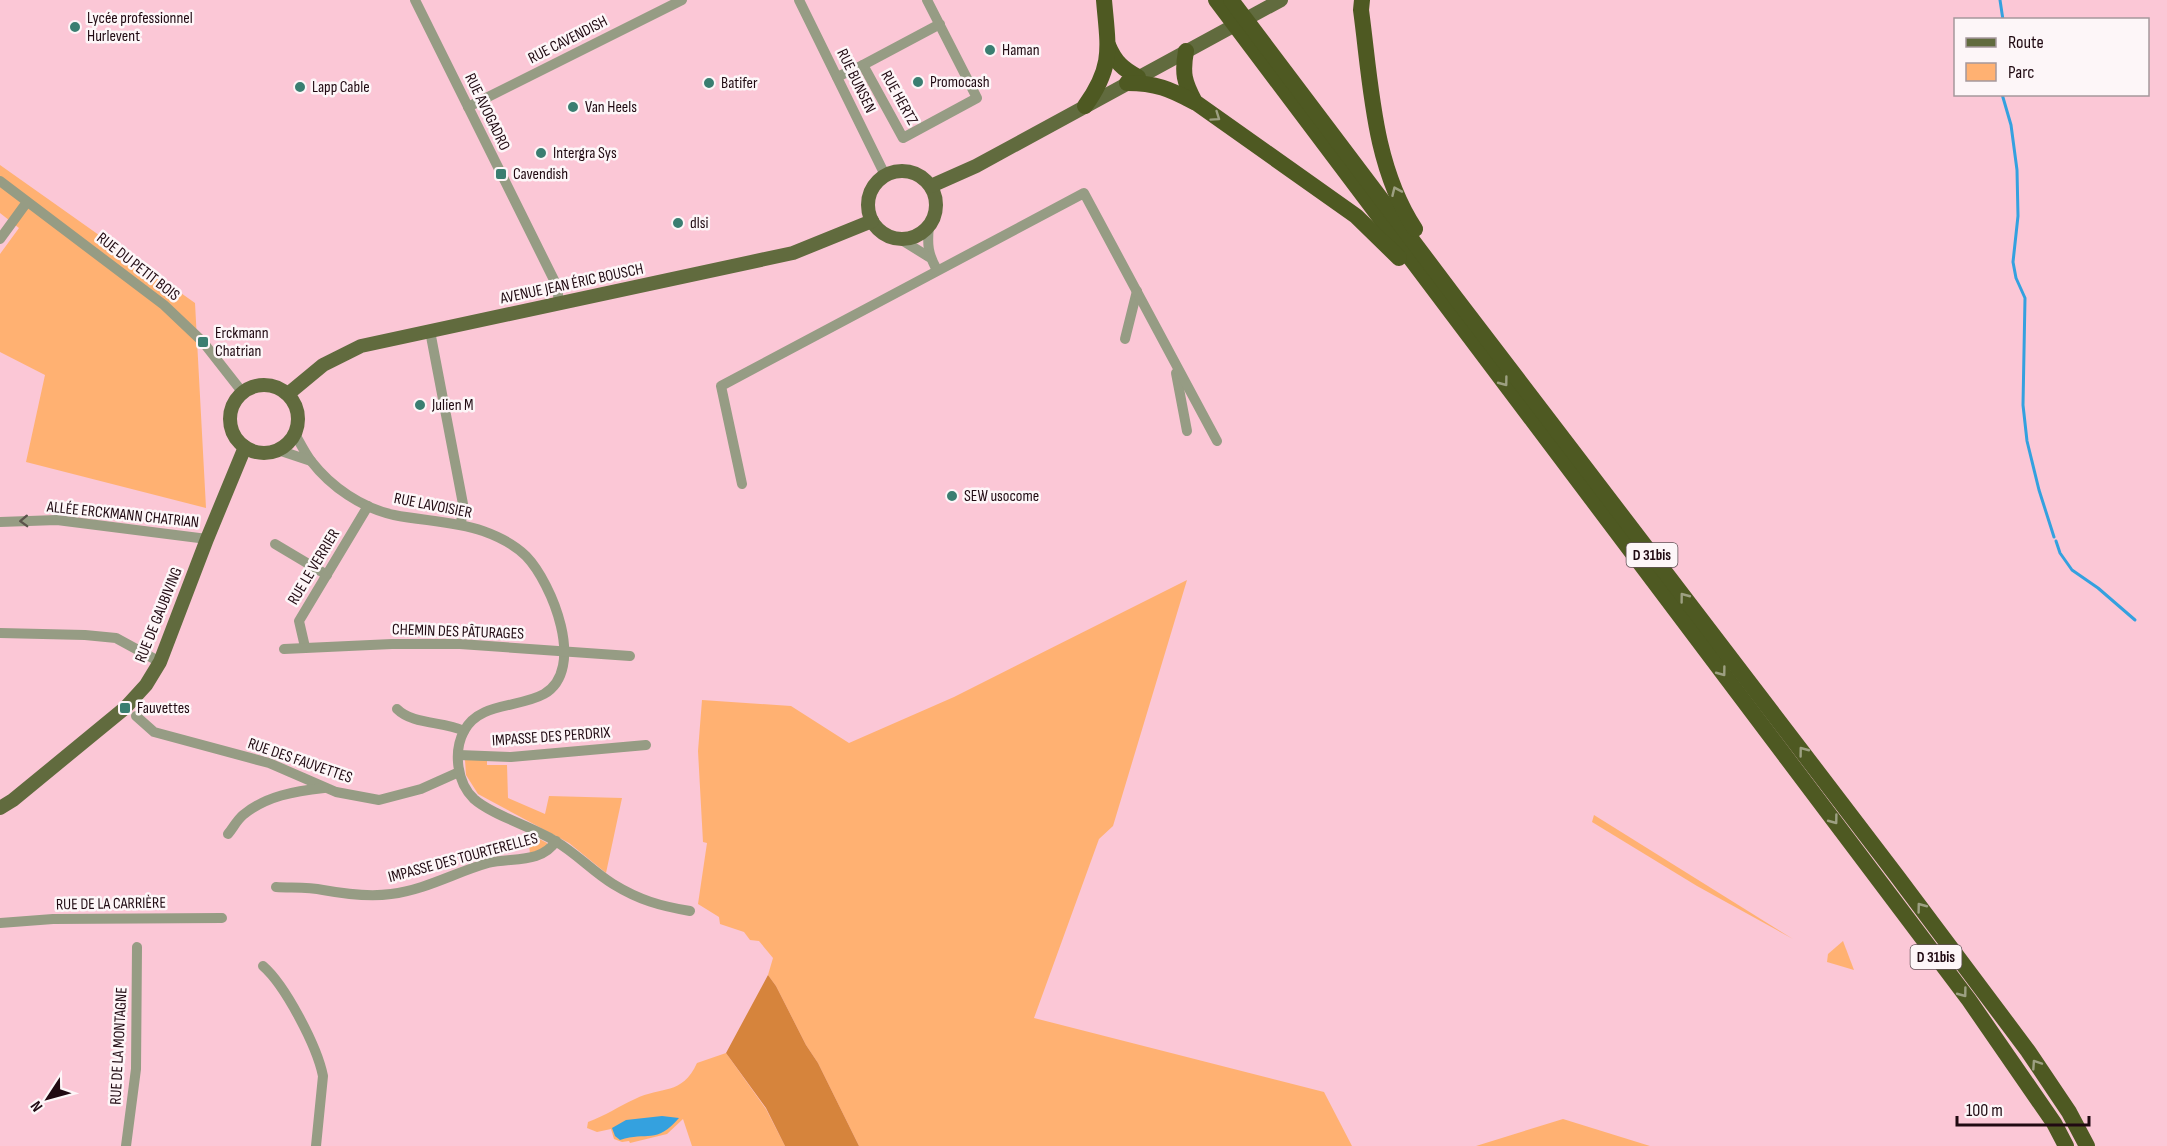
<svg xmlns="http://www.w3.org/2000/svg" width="2167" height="1146" viewBox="0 0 2167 1146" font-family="'Sofia Sans Condensed',sans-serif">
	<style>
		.green { fill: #ffb172 }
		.forest { fill: #d6843c }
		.water { fill: #34a1df }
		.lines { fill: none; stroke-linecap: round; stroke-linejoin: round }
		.stream { stroke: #34a1df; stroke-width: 3 }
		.minor { stroke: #969c84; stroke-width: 10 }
		.major { stroke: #616b3e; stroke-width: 14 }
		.highway { stroke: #4e5922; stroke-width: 16 }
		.oneway { stroke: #9da082 }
		.oneway2 { stroke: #5b534b }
		.poi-dot { fill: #3a7e71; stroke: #fdf6f8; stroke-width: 2 }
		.labels { text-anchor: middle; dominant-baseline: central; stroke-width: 5; stroke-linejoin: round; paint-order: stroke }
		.shield { fill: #fdf6f8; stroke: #625157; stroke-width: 1.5 }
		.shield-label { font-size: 15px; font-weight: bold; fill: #200a12 }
		.poi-label { font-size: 16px; fill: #200a12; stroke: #fdf6f8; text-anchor: start }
		.street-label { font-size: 16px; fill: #200a12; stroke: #fdf6f8 }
	</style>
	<rect width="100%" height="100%" fill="#fbc7d6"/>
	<g class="green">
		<path d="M0,165L195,303L206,508L26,462L45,375L0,352V254L19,228L0,213Z"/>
		<path d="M1187,580L1113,826L1099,839L1034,1018L1324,1092L1352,1146H859L818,1063L806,1045L776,986L768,975L773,958L759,941L750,940L744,932L720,924L719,917L698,904L707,843L703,842L698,751L702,700L791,706L849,743L954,697Z"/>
		<path d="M465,760H487V765H507L508,798L545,814L549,796L622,798L606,873L569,843L478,794L466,775Z"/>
		<path d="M1594,815L1793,939L1697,886L1592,822Z"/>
		<path d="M528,833L547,843V846L530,854Z"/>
		<path d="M1843,941L1854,970L1827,962L1828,954Z"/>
		<path d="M726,1053L766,1109L785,1146H692L683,1119L667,1134L630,1143L629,1141L622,1142L614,1139L611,1129L597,1132L587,1128L588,1122C605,1116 619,1106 635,1099C661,1086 682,1096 697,1063Z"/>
		<path d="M1563,1119L1650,1146H1476Z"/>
	</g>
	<path class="forest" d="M768,975L776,986L806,1045L818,1063L859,1146H785L766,1108L726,1053Z"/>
	<path class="water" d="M662,1116L679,1118C656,1145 647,1131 620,1140L615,1136L612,1128L626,1120Z"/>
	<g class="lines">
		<g class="stream">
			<path d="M2000,0L2003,20"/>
			<path d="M2002,94L2011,125L2017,170L2018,216L2013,262L2016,278L2025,298L2023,405L2027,441L2039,490L2054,537"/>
			<path d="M2056,541L2060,553L2072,570L2098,588L2135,620"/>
		</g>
		<g class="minor">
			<path d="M415,0L557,286L559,304"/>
			<path d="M799,0L885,175"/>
			<path d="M927,0L977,98L903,138L863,65L940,24"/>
			<path d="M837,77L863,65"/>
			<path d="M468,107L682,0"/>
			<path d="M0,181L164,305L203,342L243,393"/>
			<path d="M929,226C927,245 928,254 937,270"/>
			<path d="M0,239L27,202"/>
			<path d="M900,239L929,257"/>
			<path d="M430,331L463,504L461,524"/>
			<path d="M1125,339L1137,291"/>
			<path d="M1176,373L1187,431"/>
			<path d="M295,434C300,443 305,453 311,461C331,487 362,508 394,515C424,521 453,521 483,531C497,536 515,545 526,556C552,583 587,669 544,694C519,708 479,702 464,731C453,752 457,783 474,799C492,815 533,827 555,841C576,853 593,872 613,884C639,900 660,906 690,911"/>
			<path d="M278,450L311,461"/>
			<path d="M742,484L721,386L1084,193L1217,441"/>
			<path d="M0,522L57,520L207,539"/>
			<path d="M275,544L327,575"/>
			<path d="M0,633L85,635L116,638L160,662"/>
			<path d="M305,647L299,621L368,506"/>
			<path d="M284,649L392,644H460L630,656"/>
			<path d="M397,709C413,725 443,721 464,731"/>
			<path d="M136,716L154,732L269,763L336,792L379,800L421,789L459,772"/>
			<path d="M459,755L511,757L646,745"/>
			<path d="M228,834C233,828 237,820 243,815C266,796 295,791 324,788"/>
			<path d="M276,887C291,888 308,887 323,890C345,894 369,897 391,894C425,890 456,872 488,863C512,857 541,864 556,841"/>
			<path d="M0,923L53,919L222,918"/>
			<path d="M263,966C285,985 317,1046 323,1076L316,1146"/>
			<path d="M126,1146L136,1069L137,947"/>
		</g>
		<g class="major">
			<circle cx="902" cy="205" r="34"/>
			<path d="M931,186L976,166L1281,0"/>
			<circle cx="264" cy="419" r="34"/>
			<path d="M288,394L323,365L361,346L793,253L872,221"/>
			<path d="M0,808L13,800L125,708L146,685L160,662L207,539L245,447"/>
		</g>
		<g class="highway">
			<path d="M1216,0L1969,1000L2054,1123L2066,1146"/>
			<path d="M1231,0L1455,297L1897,876L2028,1051L2069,1112L2087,1146"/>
			<path d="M1362,0L1361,10C1371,84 1373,165 1415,229"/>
			<path d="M1108,45C1115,62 1123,69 1138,77"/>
			<path d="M1186,51C1182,73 1184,82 1195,102L1356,216L1399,258"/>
			<path d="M1127,83C1156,83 1170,89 1194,102"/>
			<path d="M1085,106C1114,66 1108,47 1104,0"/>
		</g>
	</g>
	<defs><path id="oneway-chevron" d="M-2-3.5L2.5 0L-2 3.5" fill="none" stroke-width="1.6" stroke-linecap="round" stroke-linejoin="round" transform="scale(1.5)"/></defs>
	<g class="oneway">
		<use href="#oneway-chevron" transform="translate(1216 117) rotate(35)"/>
		<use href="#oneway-chevron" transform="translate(1396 191) rotate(-114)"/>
		<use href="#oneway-chevron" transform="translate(1504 382) rotate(53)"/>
		<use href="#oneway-chevron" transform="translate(1684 597) rotate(-127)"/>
		<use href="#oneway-chevron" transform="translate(1722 672) rotate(53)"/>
		<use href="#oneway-chevron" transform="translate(1803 751) rotate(-127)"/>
		<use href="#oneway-chevron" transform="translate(1834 820) rotate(53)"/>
		<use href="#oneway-chevron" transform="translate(1921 907) rotate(-127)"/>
		<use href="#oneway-chevron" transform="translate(1963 993) rotate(53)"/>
		<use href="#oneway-chevron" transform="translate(2036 1064) rotate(-124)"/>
	</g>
	<use class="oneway2" href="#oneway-chevron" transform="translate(24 521) rotate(178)"/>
	<g class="poi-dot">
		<circle cx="75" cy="27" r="6"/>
		<circle cx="990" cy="50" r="6"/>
		<circle cx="918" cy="82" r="6"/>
		<circle cx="709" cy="83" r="6"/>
		<circle cx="300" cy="87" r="6"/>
		<circle cx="573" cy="107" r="6"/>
		<circle cx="541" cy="153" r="6"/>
		<rect x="495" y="168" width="12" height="12" rx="3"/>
		<circle cx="678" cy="223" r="6"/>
		<rect x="197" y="336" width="12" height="12" rx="3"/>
		<circle cx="420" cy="405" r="6"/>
		<circle cx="952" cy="496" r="6"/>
		<rect x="119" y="702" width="12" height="12" rx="3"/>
	</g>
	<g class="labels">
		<g class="shield">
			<rect x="1626.5" y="543" width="51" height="24" rx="4.5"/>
			<rect x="1910.5" y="945" width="51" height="24" rx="4.5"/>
		</g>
		<g class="shield-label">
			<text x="1652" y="555">D 31bis</text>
			<text x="1936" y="957">D 31bis</text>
		</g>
		<g class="poi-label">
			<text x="87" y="18">Lycée professionnel<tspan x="87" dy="18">Hurlevent</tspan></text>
			<text x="1002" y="50">Haman</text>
			<text x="930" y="82">Promocash</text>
			<text x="721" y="83">Batifer</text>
			<text x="312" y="87">Lapp Cable</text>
			<text x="585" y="107">Van Heels</text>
			<text x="553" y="153">Intergra Sys</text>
			<text x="513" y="174">Cavendish</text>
			<text x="690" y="223">dlsi</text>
			<text x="215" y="333">Erckmann<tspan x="215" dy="18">Chatrian</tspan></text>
			<text x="432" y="405">Julien M</text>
			<text x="964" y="496">SEW usocome</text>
			<text x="137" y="708">Fauvettes</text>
		</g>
		<g class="street-label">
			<text transform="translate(568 40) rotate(-27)">RUE CAVENDISH</text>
			<text transform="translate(856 81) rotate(64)">RUE BUNSEN</text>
			<text transform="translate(899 98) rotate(61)">RUE HERTZ</text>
			<text transform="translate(487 112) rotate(64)">RUE AVOGADRO</text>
			<text transform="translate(138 267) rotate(38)">RUE DU PETIT BOIS</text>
			<text transform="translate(572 284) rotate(-12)">AVENUE JEAN ÉRIC BOUSCH</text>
			<text transform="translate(433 506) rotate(11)">RUE LAVOISIER</text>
			<text transform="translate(123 515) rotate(6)">ALLÉE ERCKMANN CHATRIAN</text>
			<text transform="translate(314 567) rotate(-59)">RUE LE VERRIER</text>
			<text transform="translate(159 615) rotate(-68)">RUE DE GAUBIVING</text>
			<text transform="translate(458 632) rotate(2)">CHEMIN DES PÂTURAGES</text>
			<text transform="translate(551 737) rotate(-4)">IMPASSE DES PERDRIX</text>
			<text transform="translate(300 761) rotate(19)">RUE DES FAUVETTES</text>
			<text transform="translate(463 858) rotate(-15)">IMPASSE DES TOURTERELLES</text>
			<text transform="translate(111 904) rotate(-1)">RUE DE LA CARRIÈRE</text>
			<text transform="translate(119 1046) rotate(-87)">RUE DE LA MONTAGNE</text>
		</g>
	</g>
	<rect x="1954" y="18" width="195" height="78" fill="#fdf6f8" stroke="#a5989c" stroke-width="1.5"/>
	<rect x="1966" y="38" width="30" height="9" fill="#616b3e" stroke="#a5989c" stroke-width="1.5"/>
	<text x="2008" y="48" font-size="18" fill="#200a12">Route</text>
	<rect x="1966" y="63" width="30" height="18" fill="#ffb172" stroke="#a5989c" stroke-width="1.5"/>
	<text x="2008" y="78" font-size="18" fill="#200a12">Parc</text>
	<g transform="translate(48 1098) rotate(234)" stroke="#fdf6f8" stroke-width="4.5" paint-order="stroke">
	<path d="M0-4.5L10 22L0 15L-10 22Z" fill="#200a12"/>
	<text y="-9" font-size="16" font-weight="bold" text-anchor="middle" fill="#200a12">N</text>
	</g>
	<path d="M1957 1116v9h132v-9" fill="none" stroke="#200a12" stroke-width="3"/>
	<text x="1966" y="1116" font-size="18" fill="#200a12" stroke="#fdf6f8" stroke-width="4.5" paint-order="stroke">100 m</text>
</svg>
